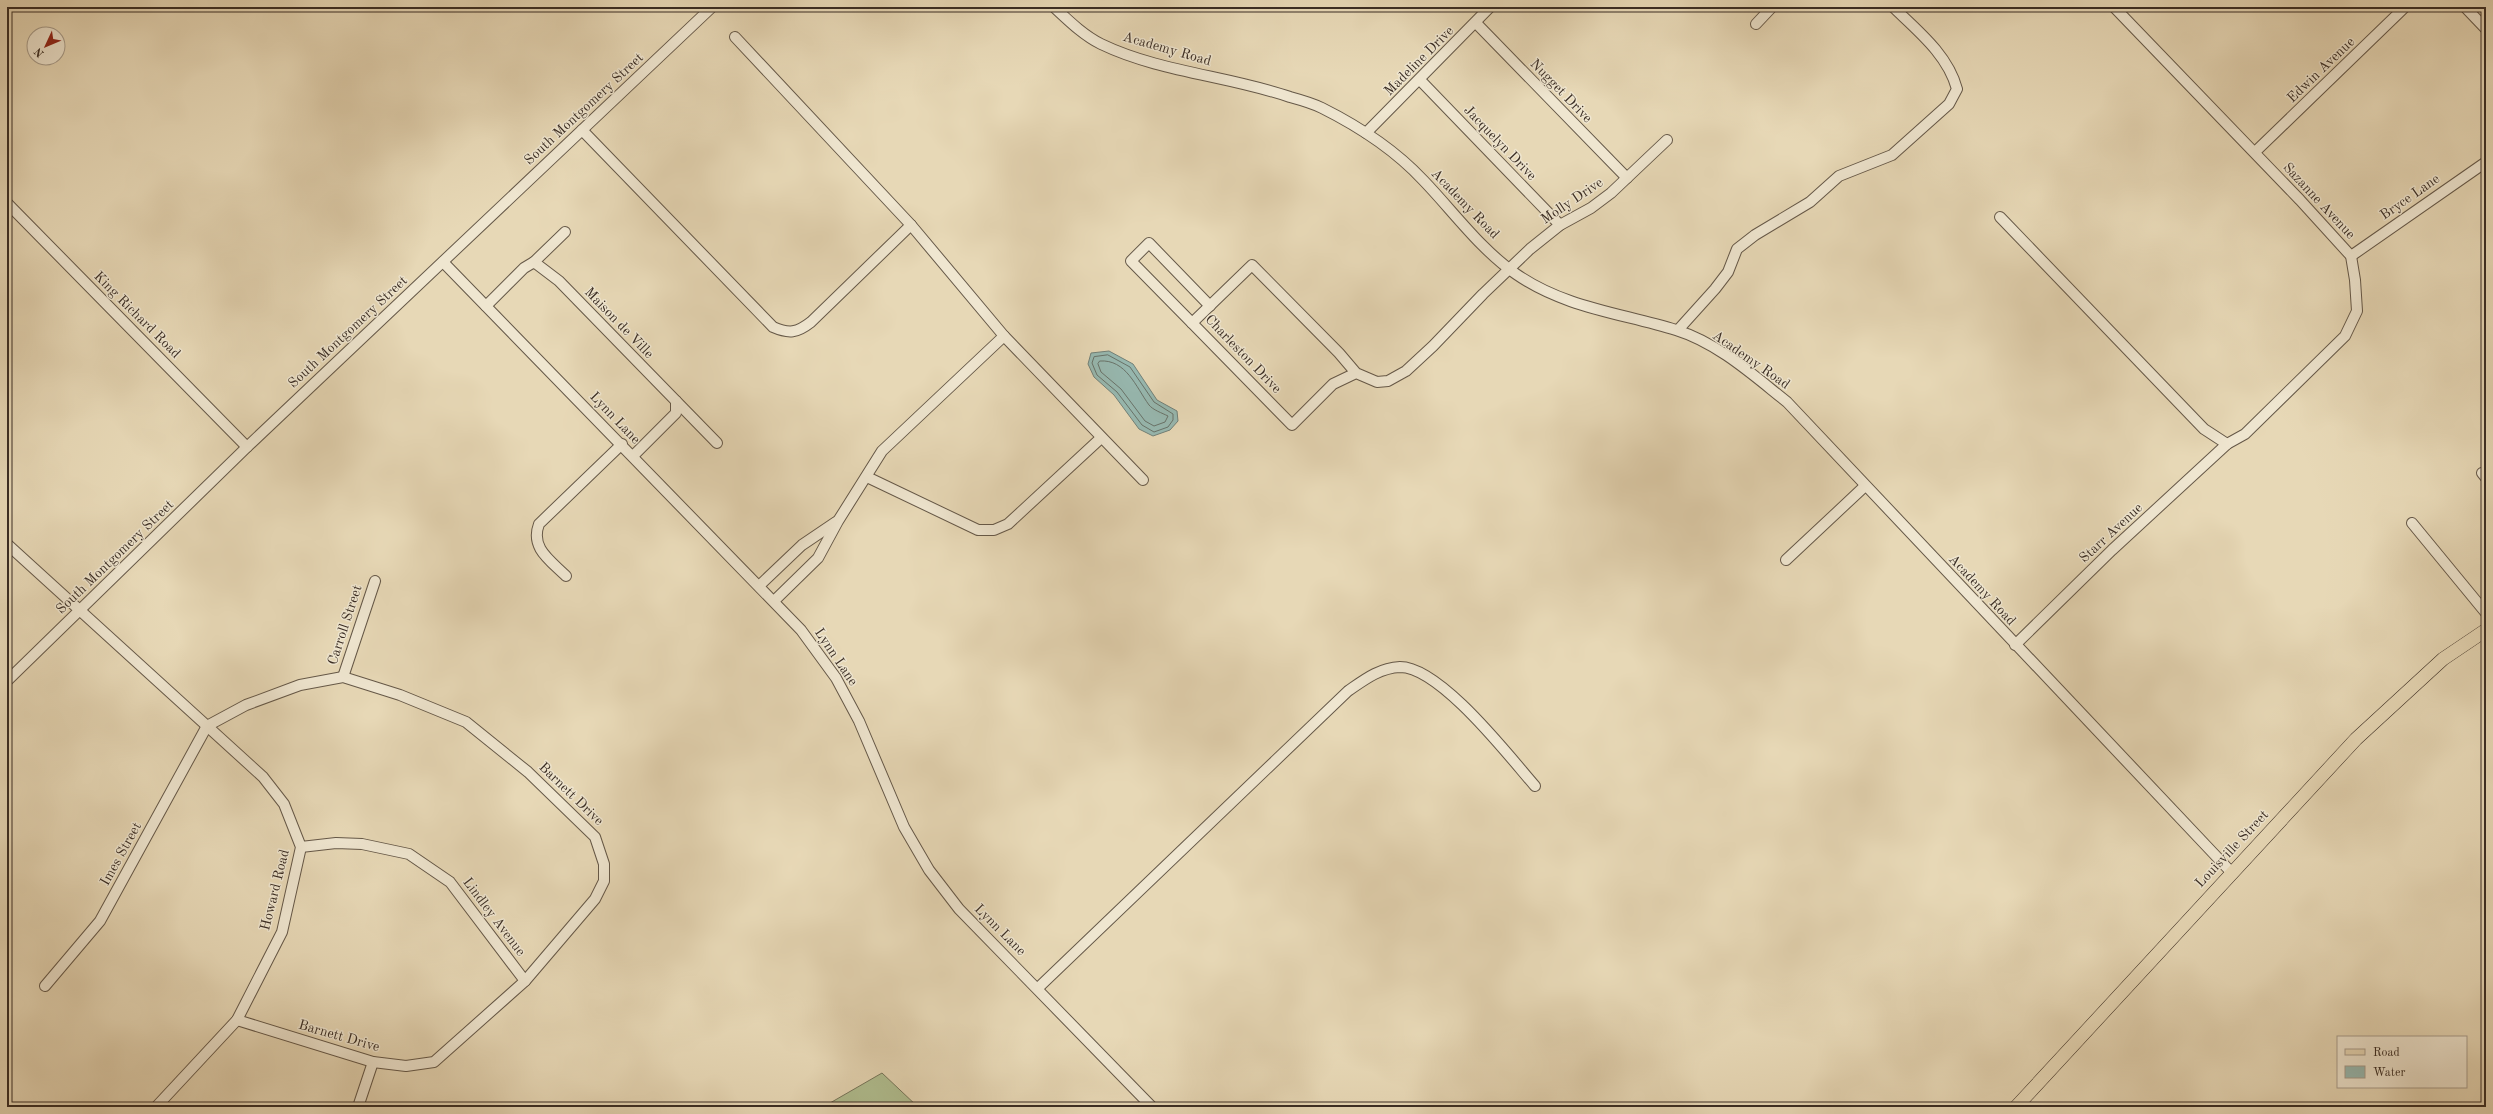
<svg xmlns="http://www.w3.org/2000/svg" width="2493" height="1114" viewBox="0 0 2493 1114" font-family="'Old Standard TT',serif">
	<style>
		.green { fill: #b1c092; stroke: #76765b }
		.water { fill: #97b9b1; stroke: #728179 }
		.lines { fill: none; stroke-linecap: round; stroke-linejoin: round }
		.shore { stroke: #68736a; stroke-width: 1 }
		.minor-casing { stroke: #655848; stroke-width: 12 }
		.major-casing { stroke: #3a2d24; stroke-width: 14 }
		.minor { stroke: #efe6d0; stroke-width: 10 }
		.major { stroke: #e7d8b6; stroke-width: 13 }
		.labels { text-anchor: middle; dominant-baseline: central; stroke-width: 3; stroke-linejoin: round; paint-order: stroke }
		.street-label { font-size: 14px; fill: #3a2d24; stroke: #efe6d0 }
	</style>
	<rect width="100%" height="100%" fill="#e7d8b6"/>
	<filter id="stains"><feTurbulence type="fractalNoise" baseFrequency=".005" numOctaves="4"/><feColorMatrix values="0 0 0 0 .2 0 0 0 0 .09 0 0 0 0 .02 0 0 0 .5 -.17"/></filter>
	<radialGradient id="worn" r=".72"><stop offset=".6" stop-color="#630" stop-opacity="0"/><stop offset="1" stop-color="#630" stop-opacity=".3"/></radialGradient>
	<path class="green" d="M882,1073L918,1107H827L830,1103Z"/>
	<path class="water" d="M1109,351L1133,364L1157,400L1177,411L1178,421L1170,430L1153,436L1139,429L1114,395L1094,377L1088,364L1091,353Z"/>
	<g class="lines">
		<g class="shore">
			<path d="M1108,355L1130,367L1154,402L1173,414V420L1168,427L1154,432L1142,425L1117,392L1097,375L1092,363L1094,357Z"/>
			<path d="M1100,361C1126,359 1136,387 1149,405C1153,410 1162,413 1168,416L1165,422L1154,426L1145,421L1121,389L1101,372L1098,364Z"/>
		</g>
		<g class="minor-casing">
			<g id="minor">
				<path d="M1054,7C1068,20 1083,35 1101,44C1159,72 1229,76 1290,97C1301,100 1312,103 1322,108C1358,126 1395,150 1423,180C1453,211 1480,249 1516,274C1565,308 1621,313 1676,330C1718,343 1753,375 1787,402L2232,873"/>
				<path d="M2465,7L2486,29"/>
				<path d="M1476,23L1627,178"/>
				<path d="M1756,24L1772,7"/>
				<path d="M735,37L911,225L1004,336L1143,480"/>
				<path d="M1420,80L1560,225"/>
				<path d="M582,130L773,327C789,334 797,333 811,322L911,225"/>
				<path d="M1366,133L1490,7"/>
				<path d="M2255,152L2405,7"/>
				<path d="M7,203L247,447"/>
				<path d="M2000,217L2204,429L2227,444"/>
				<path d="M2351,256L2486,162"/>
				<path d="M443,262L801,630L836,678L859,721L904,827L929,870L959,909L1152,1107"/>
				<path d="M534,262L565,232"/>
				<path d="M486,306L524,268L534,262L559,281L676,401V413L633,456"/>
				<path d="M1192,323L1131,261L1149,243L1210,306"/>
				<path d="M1678,330L1715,289L1728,272L1737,249L1755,235L1810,202L1839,176L1892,155L1949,104L1957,89C1948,55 1918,31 1893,7"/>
				<path d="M1356,373L1333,384L1292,425L1192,323L1252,265L1339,353L1356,373L1377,382L1388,381L1406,371L1433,346L1483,294L1530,249L1560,225L1591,208L1611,193L1667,140"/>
				<path d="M676,401L717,443"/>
				<path d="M2482,473L2486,478"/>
				<path d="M867,477L978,530H994L1008,524L1101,438"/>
				<path d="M2412,523L2486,613"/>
				<path d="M7,544L263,777L284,804L301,847L282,932L237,1020L156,1107"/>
				<path d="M1786,560L1865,486"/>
				<path d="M566,576C550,560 530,548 539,524L622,444"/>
				<path d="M760,585L802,545L836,522"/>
				<path d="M774,601L818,558L838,521L882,451L1004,336"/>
				<path d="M2015,645L2112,550L2227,444L2245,434L2345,336L2357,311L2355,280L2351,256L2300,200L2114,7"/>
				<path d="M343,677L375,581"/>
				<path d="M7,681L247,447L712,7"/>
				<path d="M301,847L336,843L362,844L409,854L450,882L525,981"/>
				<path d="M45,986L100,921L207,726L246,705L300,685L343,677L400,695L466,722L528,772L595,837L604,864V881L595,899L525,981L434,1062L406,1066L373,1062L237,1020"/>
				<path d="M1038,988L1348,691C1364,680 1379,668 1400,667C1440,667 1508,755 1535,786"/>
				<path d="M358,1107L373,1062"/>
			</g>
		</g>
		<g class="major-casing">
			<path id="major" d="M2016,1107L2356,739L2443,659L2486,630"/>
		</g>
		<use href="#minor" class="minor"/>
		<use href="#major" class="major"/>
	</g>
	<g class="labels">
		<g class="street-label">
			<text transform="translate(1167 49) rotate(16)">Academy Road</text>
			<text transform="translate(1419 61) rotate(-45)">Madeline Drive</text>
			<text transform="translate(2321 70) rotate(-44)">Edwin Avenue</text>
			<text transform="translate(1561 91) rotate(46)">Nugget Drive</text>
			<text transform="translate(584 109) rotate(-43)">South Montgomery Street</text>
			<text transform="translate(1500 143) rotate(46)">Jacquelyn Drive</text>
			<text transform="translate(2410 197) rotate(-35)">Bryce Lane</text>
			<text transform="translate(1572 201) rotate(-34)">Molly Drive</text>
			<text transform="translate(2319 201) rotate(47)">Sazanne Avenue</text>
			<text transform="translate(1465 204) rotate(46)">Academy Road</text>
			<text transform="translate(137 315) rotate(45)">King Richard Road</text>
			<text transform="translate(619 323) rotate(46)">Maison de Ville</text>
			<text transform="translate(348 332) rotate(-43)">South Montgomery Street</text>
			<text transform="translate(1243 354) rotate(46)">Charleston Drive</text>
			<text transform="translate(1751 360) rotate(35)">Academy Road</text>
			<text transform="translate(615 418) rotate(46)">Lynn Lane</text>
			<text transform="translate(2111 533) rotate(-43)">Starr Avenue</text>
			<text transform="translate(115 557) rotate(-44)">South Montgomery Street</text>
			<text transform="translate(1982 590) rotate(47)">Academy Road</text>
			<text transform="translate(345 625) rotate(-72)">Carroll Street</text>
			<text transform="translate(836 657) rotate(56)">Lynn Lane</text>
			<text transform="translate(571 794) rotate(44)">Barnett Drive</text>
			<text transform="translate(2232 849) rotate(-47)">Louisville Street</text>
			<text transform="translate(121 854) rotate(-61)">Imes Street</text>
			<text transform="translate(275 890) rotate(-76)">Howard Road</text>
			<text transform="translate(494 917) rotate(53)">Lindley Avenue</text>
			<text transform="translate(1000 930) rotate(45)">Lynn Lane</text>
			<text transform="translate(339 1036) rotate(16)">Barnett Drive</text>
		</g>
	</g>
	<rect width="2493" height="1114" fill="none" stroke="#e7d8b6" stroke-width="24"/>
	<rect x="8" y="8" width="2477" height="1098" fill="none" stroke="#3a2d24" stroke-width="2"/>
	<rect x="12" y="12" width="2469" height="1090" fill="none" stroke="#3a2d24"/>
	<rect x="2337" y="1036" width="130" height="52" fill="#efe6d0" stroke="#a79c8b"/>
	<rect x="2345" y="1049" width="20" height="6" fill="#e7d8b6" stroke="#a79c8b"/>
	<text x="2373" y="1056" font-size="12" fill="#3a2d24">Road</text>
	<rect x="2345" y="1066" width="20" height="12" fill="#97b9b1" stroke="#a79c8b"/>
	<text x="2373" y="1076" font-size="12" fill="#3a2d24">Water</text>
	<g transform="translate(46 46) rotate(226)"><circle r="19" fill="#efe6d0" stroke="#a79c8b"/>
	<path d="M0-3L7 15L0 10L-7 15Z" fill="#8f2418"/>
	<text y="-6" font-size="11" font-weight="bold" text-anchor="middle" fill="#3a2d24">N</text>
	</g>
	<rect width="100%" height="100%" filter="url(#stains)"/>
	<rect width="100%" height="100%" fill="url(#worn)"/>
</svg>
